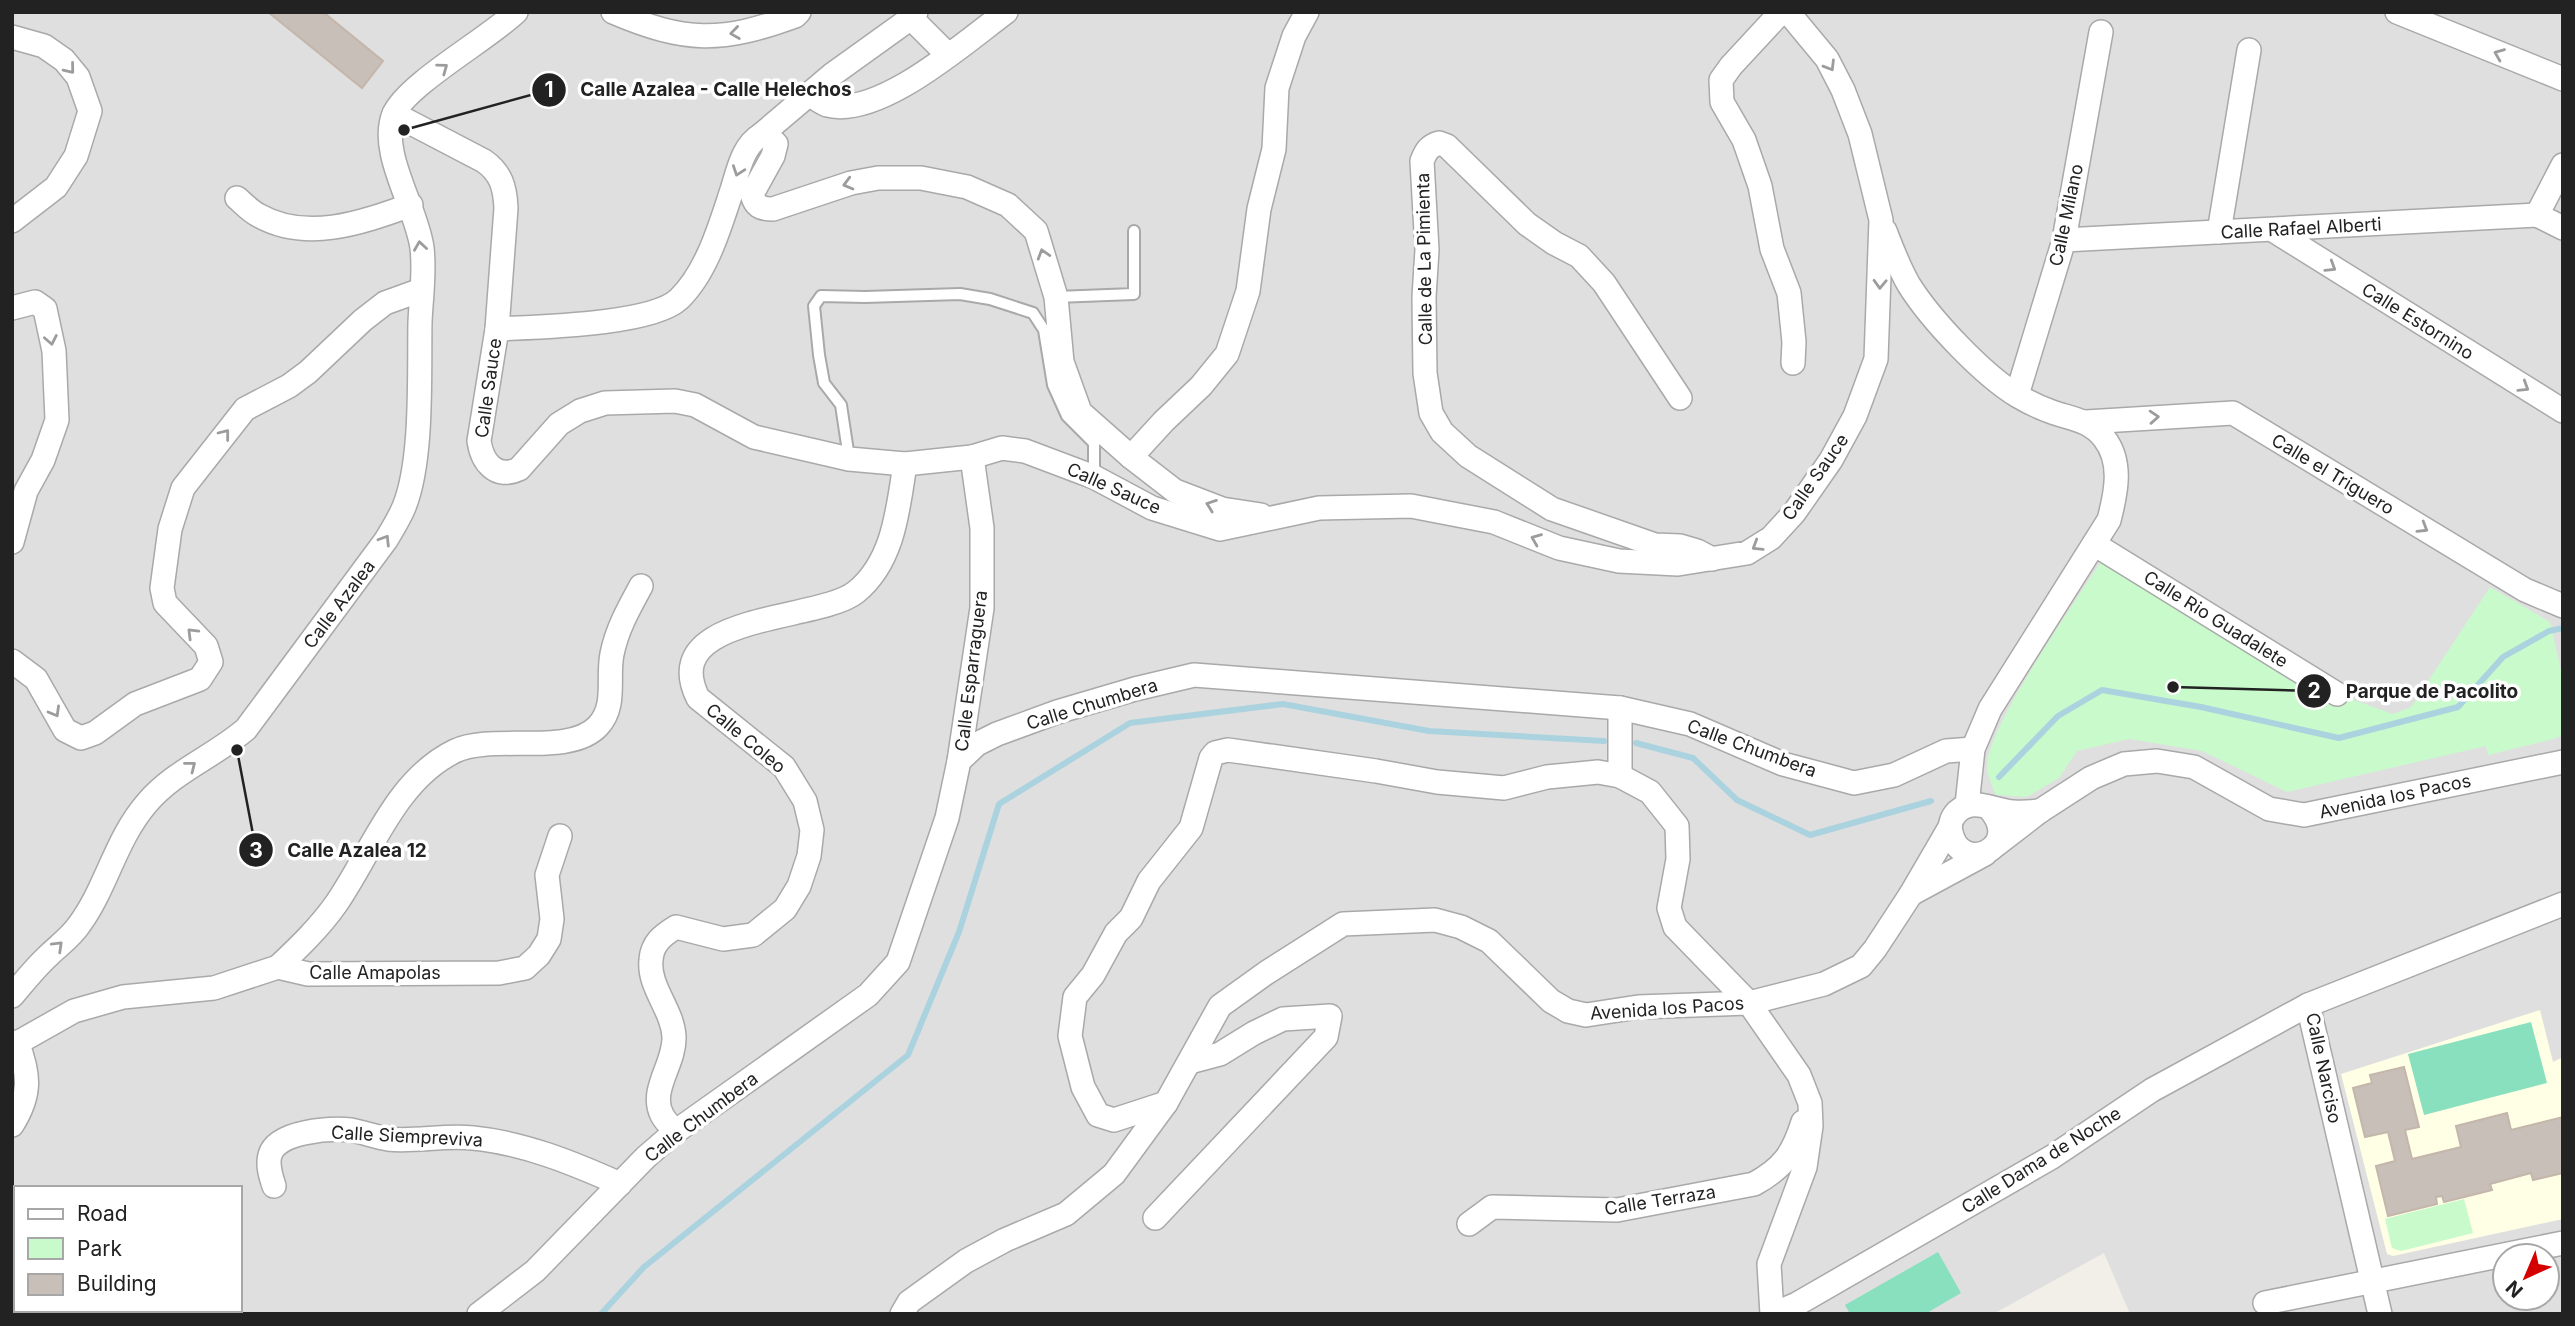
<svg xmlns="http://www.w3.org/2000/svg" width="2575" height="1326" viewBox="0 0 2575 1326" font-family="Inter,sans-serif">
	<style>
		.residential { fill: #e0dfdf; fill-rule: evenodd }
		.education { fill: #ffffe5 }
		.park { fill: #c8facc }
		.pitch { fill: #88e0be }
		.lines { fill: none; stroke-linecap: round; stroke-linejoin: round }
		.stream { stroke: #aad3df; stroke-width: 6 }
		.building { fill: #c7bfb8; stroke: #c4b6ab; stroke-width: 2 }
		.lane-casing { stroke: #a9a9a9; stroke-width: 14 }
		.street-casing { stroke: #a9a9a9; stroke-width: 26 }
		.lane { stroke: #fff; stroke-width: 10 }
		.street { stroke: #fff; stroke-width: 23 }
		.oneway { stroke: #9c9c9c }
		.labels { text-anchor: middle; dominant-baseline: central; stroke-width: 7; stroke-linejoin: round; paint-order: stroke }
		.street-label { font-size: 18px; fill: #222; stroke: #fff }
		.leader { fill: none; stroke: #222; stroke-width: 2.5 }
		.callout-dot { fill: #222; stroke: #fff; stroke-width: 2.5 }
		.mark-label { font-size: 21px; text-anchor: middle; font-weight: bold; fill: #fff }
		.callout-label { font-size: 19px; text-anchor: middle; font-weight: bold; fill: #222; stroke: #fff; stroke-width: 7; stroke-linejoin: round; paint-order: stroke }
	</style>
	<rect width="100%" height="100%" fill="#f2efe9"/>
	<path class="residential" d="M12,12H2563V1314H2130L2104,1253L1993,1314H12ZM16,1188H240V1310H16ZM2505,1256H2547V1298H2505Z"/>
	<path class="education" d="M2540,1010L2553,1062L2563,1057V1219L2393,1256L2387,1254L2341,1074Z"/>
	<g class="park">
		<path d="M2100,563L2337,694L2393,714L2411,707L2490,587L2550,622L2563,679V734L2557,738L2488,755L2486,746L2287,792L2202,751L2129,739L2077,751L2059,778L2027,797L1996,795C1993,787 1988,778 1987,769C1983,732 2077,600 2100,563Z"/>
		<path d="M2464,1199L2473,1233L2401,1251L2392,1248L2385,1219Z"/>
	</g>
	<g class="pitch">
		<path d="M2531,1022L2547,1083L2424,1115L2408,1054Z"/>
		<path d="M1938,1252L1961,1293L1925,1314H1850L1845,1305Z"/>
	</g>
	<g class="lines">
		<g class="stream">
			<path d="M1636,743L1693,758L1737,800L1810,835L1931,801"/>
			<path d="M1999,777L2058,716L2102,690L2201,707L2339,738L2458,707L2503,657L2549,631L2563,628"/>
			<path d="M601,1314L644,1267L908,1055L959,932L999,804L1130,723L1283,704L1429,731L1604,741"/>
		</g>
	</g>
	<g class="building">
		<path d="M268,12H323L383,61L362,88Z"/>
		<path d="M2404,1067L2419,1127L2405,1130L2412,1159L2461,1147L2456,1126L2507,1113L2511,1130L2563,1117V1173L2533,1180L2531,1173L2490,1184L2492,1190L2444,1202L2442,1196L2436,1197L2437,1204L2388,1216L2376,1166L2395,1161L2388,1132L2365,1137L2353,1088L2372,1083L2370,1075Z"/>
	</g>
	<g class="lines">
		<g class="lane-casing">
			<g id="lane">
				<path d="M1056,297L1134,294V231"/>
				<path d="M849,458L841,405L824,383L819,355L814,306L821,296L865,297L960,294L990,299L1033,313L1044,330L1053,385L1067,416L1094,443V477"/>
			</g>
		</g>
		<g class="street-casing">
			<g id="street">
				<path d="M613,12C686,43 721,43 795,16L799,12"/>
				<path d="M1781,12L1731,66L1721,80L1722,102L1744,140L1760,186L1772,249L1789,293L1794,342L1793,363"/>
				<path d="M2397,12L2563,79"/>
				<path d="M911,18L948,55"/>
				<path d="M12,37L44,46L64,60L78,77L90,111L76,156L56,187L12,221"/>
				<path d="M808,94C814,97 821,103 827,105C879,119 965,42 1006,12"/>
				<path d="M394,114L484,161C501,173 505,187 506,208L497,329L479,441C482,462 496,480 519,469L559,424L580,411L605,403L675,401L695,405L754,437L849,459L905,464L972,457L1002,448L1025,451L1094,477L1152,508L1220,529L1319,508L1411,506L1494,522L1559,548L1619,561L1678,564L1747,553L1771,538L1794,513L1831,460L1855,416L1876,359L1881,220L1860,134L1843,90L1827,59L1788,12"/>
				<path d="M761,135L833,74L911,18L916,12"/>
				<path d="M237,198C243,203 250,211 258,215C307,243 363,222 411,205"/>
				<path d="M2537,215L2563,165"/>
				<path d="M2537,215L2563,228"/>
				<path d="M2273,230L2563,411"/>
				<path d="M1885,231C1892,249 1899,268 1909,285C1931,320 1983,375 2018,396C2028,402 2041,408 2052,412C2072,419 2090,420 2104,438C2123,462 2116,493 2109,520L1990,709L1973,749L1967,805"/>
				<path d="M2219,232L2249,50"/>
				<path d="M2064,240L2537,215"/>
				<path d="M12,308L35,302L45,309L54,351L57,420L43,460L26,491L12,542"/>
				<path d="M497,329C536,327 652,325 679,299C707,272 720,226 732,190C738,171 743,145 761,135L769,137L776,144L773,156L752,194C755,206 760,209 773,209L851,183L878,178H921L967,187L1008,205L1036,231L1056,297L1062,362L1080,412L1131,457L1175,491L1222,509L1261,515"/>
				<path d="M2017,395L2064,240L2101,32"/>
				<path d="M1680,398L1604,283L1579,256L1554,243L1527,224L1447,146L1439,143C1429,146 1426,151 1422,161L1427,250L1424,297L1425,373L1431,413L1442,432L1468,456L1552,509L1655,545L1680,546L1697,551L1712,559"/>
				<path d="M2086,422L2233,413L2525,590L2563,606"/>
				<path d="M1131,457L1164,421L1201,386L1227,354L1248,291L1259,209L1274,149L1277,88L1294,36L1307,12"/>
				<path d="M2094,544L2337,694"/>
				<path d="M12,661L36,679L65,730L81,738L95,733L135,704L200,679L211,662L206,646L165,603L162,588L170,529L183,488L245,409L289,386L308,372L363,320L385,303L421,290"/>
				<path d="M959,761L982,608V528L972,457"/>
				<path d="M1620,776V708"/>
				<path d="M1989,808C2025,848 1960,876 1951,832C1949,825 1952,817 1957,812C1973,796 1994,811 2013,812C2022,813 2031,812 2040,811"/>
				<path d="M1996,845L2040,811L2091,778L2124,764L2157,761L2194,767L2269,809L2304,815L2563,762"/>
				<path d="M1911,894L1985,854"/>
				<path d="M278,967C299,947 319,928 336,904C371,854 395,780 455,751C493,733 569,757 598,726C617,706 607,678 612,654C617,629 629,608 641,586"/>
				<path d="M12,996C24,982 35,968 48,956C58,946 71,937 79,925C107,887 115,840 147,803C174,771 215,756 246,729L386,540C392,530 399,519 404,507C423,460 419,375 420,322C421,298 425,272 422,248C417,208 378,152 394,114C407,84 488,39 516,12"/>
				<path d="M12,1046L74,1011L123,997L214,988L278,967L308,974L499,973L525,968L539,955L549,939L552,919L547,875L560,836"/>
				<path d="M1166,1103L1114,1120L1098,1115L1083,1087L1070,1036L1075,997L1093,975L1116,933L1131,918L1149,881L1191,828L1211,758L1215,753L1228,750L1376,771L1437,782L1504,788L1547,777L1598,772L1620,776L1650,792L1677,826L1678,859L1669,908L1675,927L1749,1003L1799,1075L1810,1103L1811,1126L1805,1167L1769,1264L1772,1314"/>
				<path d="M12,1125C31,1095 30,1075 17,1042"/>
				<path d="M675,1132C671,1126 665,1121 662,1115C649,1090 675,1064 674,1037C673,1010 648,987 651,960C652,943 663,935 676,927L723,939L753,935L785,909L799,886L809,856L812,830L805,801L784,767L698,698C656,613 819,622 856,592C894,561 898,509 905,464"/>
				<path d="M274,1186C271,1177 267,1165 270,1155C277,1131 330,1128 351,1130C363,1132 375,1137 388,1139C413,1142 445,1135 473,1138C524,1143 573,1163 620,1184"/>
				<path d="M1155,1218L1326,1037L1330,1016L1283,1019L1254,1033L1220,1054L1190,1062"/>
				<path d="M1469,1224L1492,1207L1617,1210L1754,1184C1783,1168 1793,1154 1803,1122"/>
				<path d="M2265,1303L2563,1243"/>
				<path d="M479,1314L535,1271L646,1157L675,1132L868,995L898,962L947,818L959,761L977,744L997,734L1057,712L1135,689L1194,675L1620,708L1690,724L1783,764L1854,783L1894,775L1946,751L1973,749"/>
				<path d="M902,1314L909,1302L966,1261L1005,1240L1066,1214L1114,1174L1166,1103L1220,1006L1266,973L1343,924L1435,920L1461,927L1489,941L1551,1001L1568,1011L1586,1015L1638,1007L1749,1003L1824,984L1861,966L1875,949L1911,894L1950,827"/>
				<path d="M1774,1314L1797,1304L2052,1157L2152,1090L2308,1005"/>
				<path d="M2380,1314L2308,1005L2563,904"/>
			</g>
		</g>
		<use href="#lane" class="lane"/>
		<use href="#street" class="street"/>
	</g>
	<defs><path id="oneway-chevron" d="M-2-3.5L2.5 0L-2 3.5" fill="none" stroke-width="1.6" stroke-linecap="round" stroke-linejoin="round" transform="scale(1.75)"/></defs>
	<g class="oneway">
		<use href="#oneway-chevron" transform="translate(735 33) rotate(172)"/>
		<use href="#oneway-chevron" transform="translate(2499 54) rotate(-158)"/>
		<use href="#oneway-chevron" transform="translate(1830 66) rotate(59)"/>
		<use href="#oneway-chevron" transform="translate(443 68) rotate(-36)"/>
		<use href="#oneway-chevron" transform="translate(70 69) rotate(51)"/>
		<use href="#oneway-chevron" transform="translate(738 171) rotate(109)"/>
		<use href="#oneway-chevron" transform="translate(848 184) rotate(165)"/>
		<use href="#oneway-chevron" transform="translate(420 246) rotate(-98)"/>
		<use href="#oneway-chevron" transform="translate(1043 254) rotate(-107)"/>
		<use href="#oneway-chevron" transform="translate(2331 267) rotate(32)"/>
		<use href="#oneway-chevron" transform="translate(1880 284) rotate(92)"/>
		<use href="#oneway-chevron" transform="translate(51 340) rotate(79)"/>
		<use href="#oneway-chevron" transform="translate(2524 387) rotate(32)"/>
		<use href="#oneway-chevron" transform="translate(2154 417) rotate(-4)"/>
		<use href="#oneway-chevron" transform="translate(225 434) rotate(-52)"/>
		<use href="#oneway-chevron" transform="translate(1211 505) rotate(-160)"/>
		<use href="#oneway-chevron" transform="translate(2423 528) rotate(31)"/>
		<use href="#oneway-chevron" transform="translate(1536 539) rotate(-158)"/>
		<use href="#oneway-chevron" transform="translate(385 540) rotate(-58)"/>
		<use href="#oneway-chevron" transform="translate(1757 546) rotate(148)"/>
		<use href="#oneway-chevron" transform="translate(192 633) rotate(-135)"/>
		<use href="#oneway-chevron" transform="translate(55 712) rotate(60)"/>
		<use href="#oneway-chevron" transform="translate(191 766) rotate(-38)"/>
		<use href="#oneway-chevron" transform="translate(58 946) rotate(-44)"/>
	</g>
	<g class="labels">
		<g class="street-label">
			<text transform="translate(2066 215) rotate(-78)">Calle Milano</text>
			<text transform="translate(2301 228) rotate(-3)">Calle Rafael Alberti</text>
			<text transform="translate(1424 259) rotate(-91)">Calle de La Pimienta</text>
			<text transform="translate(2418 321) rotate(32)">Calle Estornino</text>
			<text transform="translate(488 388) rotate(-82)">Calle Sauce</text>
			<text transform="translate(2333 474) rotate(31)">Calle el Triguero</text>
			<text transform="translate(1815 477) rotate(-55)">Calle Sauce</text>
			<text transform="translate(1114 488) rotate(24)">Calle Sauce</text>
			<text transform="translate(339 604) rotate(-53)">Calle Azalea</text>
			<text transform="translate(2216 619) rotate(32)">Calle Rio Guadalete</text>
			<text transform="translate(971 671) rotate(-83)">Calle Esparraguera</text>
			<text transform="translate(1092 704) rotate(-17)">Calle Chumbera</text>
			<text transform="translate(746 738) rotate(40)">Calle Coleo</text>
			<text transform="translate(1752 748) rotate(20)">Calle Chumbera</text>
			<text transform="translate(2395 796) rotate(-12)">Avenida los Pacos</text>
			<text x="375" y="972">Calle Amapolas</text>
			<text transform="translate(1667 1008) rotate(-4)">Avenida los Pacos</text>
			<text transform="translate(2324 1068) rotate(78)">Calle Narciso</text>
			<text transform="translate(701 1117) rotate(-37)">Calle Chumbera</text>
			<text transform="translate(407 1136) rotate(3)">Calle Siempreviva</text>
			<text transform="translate(2041 1160) rotate(-32)">Calle Dama de Noche</text>
			<text transform="translate(1660 1200) rotate(-9)">Calle Terraza</text>
		</g>
	</g>
	<path class="leader" d="M404 130L549 90M2173 687L2314 691M237 750L256 850"/>
	<g class="callout-dot">
		<circle cx="404" cy="130" r="7"/>
		<circle cx="2173" cy="687" r="7"/>
		<circle cx="237" cy="750" r="7"/>
		<circle cx="549" cy="90" r="18"/>
		<circle cx="2314" cy="691" r="18"/>
		<circle cx="256" cy="850" r="18"/>
	</g>
	<g class="mark-label">
		<text x="549" y="97">1</text>
		<text x="2314" y="698">2</text>
		<text x="256" y="858">3</text>
	</g>
	<g class="callout-label">
		<text x="716" y="96">Calle Azalea - Calle Helechos</text>
		<text x="2432" y="698">Parque de Pacolito</text>
		<text x="357" y="857">Calle Azalea 12</text>
	</g>
	<rect width="2575" height="1326" fill="none" stroke="#222222" stroke-width="28"/>
	<rect x="14" y="1186" width="228" height="126" fill="#ffffff" stroke="#a7a7a7" stroke-width="2"/>
	<rect x="28" y="1209" width="35" height="10" fill="#ffffff" stroke="#a7a7a7" stroke-width="2"/>
	<text x="77" y="1221" font-size="21" fill="#222222">Road</text>
	<rect x="28" y="1238" width="35" height="21" fill="#c8facc" stroke="#a7a7a7" stroke-width="2"/>
	<text x="77" y="1256" font-size="21" fill="#222222">Park</text>
	<rect x="28" y="1274" width="35" height="21" fill="#c7bfb8" stroke="#a7a7a7" stroke-width="2"/>
	<text x="77" y="1291" font-size="21" fill="#222222">Building</text>
	<g transform="translate(2526 1277) rotate(224)"><circle r="33" fill="#ffffff" stroke="#a7a7a7" stroke-width="2"/>
	<path d="M0-5L12 26L0 18L-12 26Z" fill="#d40000"/>
	<text y="-10" font-size="19" font-weight="bold" text-anchor="middle" fill="#222222">N</text>
	</g>
</svg>
